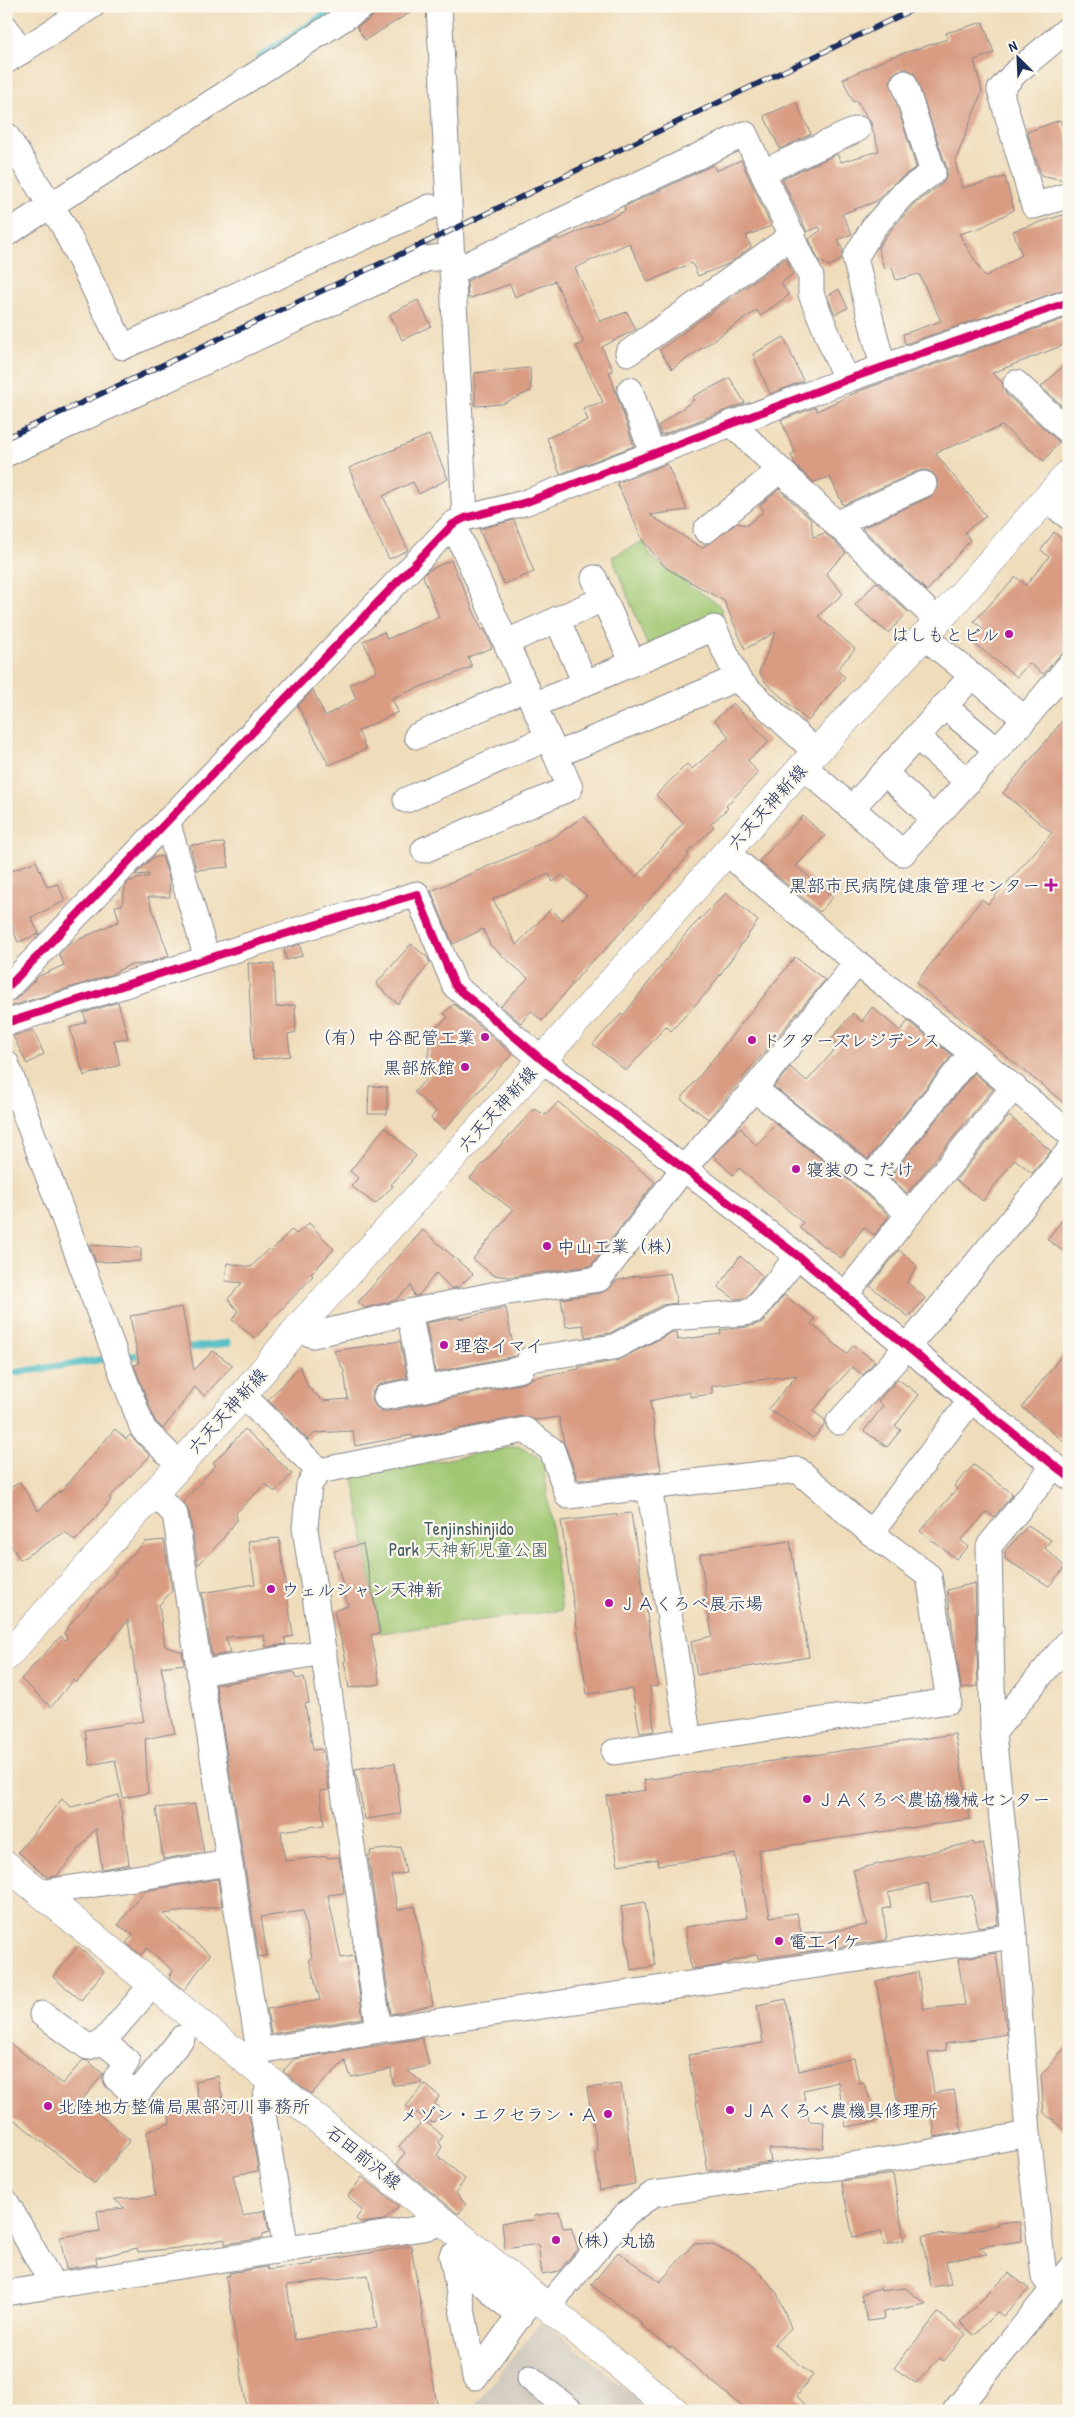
<svg xmlns="http://www.w3.org/2000/svg" width="1075" height="2417" viewBox="0 0 1075 2417" font-family="'Patrick Hand','Klee One',sans-serif">
	<style>
		.industrial { fill: #cac3b8 }
		.green { fill: #a0c772; stroke: #5e7b68 }
		.lines { fill: none; stroke-linecap: round; stroke-linejoin: round }
		.stream { stroke: #4ebcc3; stroke-width: 7 }
		.building { fill: #d99c83; fill-rule: evenodd }
		.minor-casing { stroke: #85868c; stroke-width: 27 }
		.major-casing { stroke: #85868c; stroke-width: 29 }
		.minor { stroke: #fff; stroke-width: 25 }
		.major { stroke: #fff; stroke-width: 28 }
		.rail-casing { stroke: #1b2f5e; stroke-width: 5.5 }
		.rail { stroke: #fbf7ec; stroke-width: 4; stroke-dasharray: 11; stroke-linecap: butt }
		.cycleway-casing { stroke: #fbf7ec; stroke-width: 11 }
		.cycleway { stroke: #d6006c; stroke-width: 8 }
		.poi-dot { fill: #b5179e; stroke: #fbf7ec; stroke-width: 2 }
		.labels { text-anchor: middle; dominant-baseline: central; stroke-width: 4.5; stroke-linejoin: round; paint-order: stroke }
		.poi-label { font-size: 18px; fill: #1b2f5e; stroke: #fbf7ec; text-anchor: start }
		.street-label { font-size: 18px; fill: #1b2f5e; stroke: #fbf7ec }
		.park-label { font-size: 18px; fill: #435d64; stroke: #fbf7ec }
	</style>
	<rect width="100%" height="100%" fill="#fbf7ec"/>
	<filter id="ink" filterUnits="userSpaceOnUse"><feTurbulence type="fractalNoise" baseFrequency=".02" numOctaves="2"/><feDisplacementMap in="SourceGraphic" scale="10" xChannelSelector="R" yChannelSelector="G"/><feConvolveMatrix kernelMatrix="1 2 1 2 8 2 1 2 1" color-interpolation-filters="sRGB"/></filter>
	<filter id="wash" filterUnits="userSpaceOnUse"><feTurbulence type="fractalNoise" baseFrequency=".0096" numOctaves="4" result="noise"/><feDisplacementMap in="SourceGraphic" scale="20" xChannelSelector="R" yChannelSelector="G"/><feGaussianBlur stdDeviation="1.12" result="paint"/><feColorMatrix in="noise" values="0 0 0 0 0 0 0 0 0 0 0 0 0 0 0 0 0 1.4 0 .05"/><feComposite in="paint" operator="in"/></filter>
	<g filter="url(#wash)">
		<rect width="100%" height="100%" fill="#efdcba"/>
		<path class="industrial" d="M542,2320L652,2411H470Z"/>
		<g class="green">
			<path d="M643,541L652,558L719,605L723,614L648,647L612,557Z"/>
			<path d="M518,1446L543,1460L562,1610L380,1633L353,1477Z"/>
		</g>
		<g class="lines">
			<g class="stream">
				<path d="M259,58L338,6"/>
				<path d="M181,1349L228,1343"/>
				<path d="M122,1357L146,1354"/>
				<path d="M6,1374L111,1358"/>
			</g>
		</g>
		<g id="blocks">
			<g class="building">
				<path d="M380,6H421L365,40L357,27L371,18Z"/>
				<path d="M983,22L994,53L974,60L982,91L955,162L962,188L1005,177L1014,210L980,228L959,234L985,277L1022,255L1013,231L1069,213V288L905,344L903,334L941,321L919,274L896,280L892,267L884,268L878,248L885,237L913,205L942,184L947,176V168L914,73L907,69L899,70L893,74L890,81L916,167L894,183L877,201L842,214L852,234L838,240L843,251L841,260L829,266L819,261L809,239L821,230L819,227L807,232L782,179L837,154L841,162L879,151L871,123L857,101L853,102L843,79L891,57L948,39L946,33Z"/>
				<path d="M796,102L811,134L780,149L764,116Z"/>
				<path d="M1060,120L1069,142V181L1041,175L1027,132Z"/>
				<path d="M741,160L771,226L746,236L751,247L728,264L698,276L692,263L648,282L629,243L575,268L600,321L627,312L636,329L602,347L613,371L609,372L634,446L560,474L547,438L588,420L583,408L603,402L576,346L584,343L555,281L515,297L510,284L471,298H468L467,281L558,238L559,240L625,211L624,207L713,165L716,171Z"/>
				<path d="M786,258L793,274L781,283L789,295L760,316L757,310L672,369L659,350Z"/>
				<path d="M839,289L848,308L835,314L827,296Z"/>
				<path d="M418,300L431,326L402,340L390,314Z"/>
				<path d="M1069,317V343L992,373L1002,382L1006,394L1059,442L1044,461L1002,426L935,453L986,516L965,532L970,540L927,591L862,528L930,497L938,486L937,479L933,473L926,470L918,471L843,505L830,477L814,482L796,466L791,455L795,452L781,420L816,407L817,411L859,391Z"/>
				<path d="M784,337L803,381L770,394L753,354Z"/>
				<path d="M1069,360V412L1041,387Z"/>
				<path d="M530,368L531,391L502,404L475,406V373Z"/>
				<path d="M730,378L745,403L661,435L658,426L694,400L692,397Z"/>
				<path d="M429,435L448,479L419,494L413,482L383,496L408,550L389,559L368,517L349,468Z"/>
				<path d="M667,464L687,510L650,515L702,548L737,523L747,525L764,511L760,505L779,489L811,520L813,537L825,533L846,553L826,573L843,594L818,616L855,649L837,670L845,677L808,721L767,684L759,672L776,632L745,649L724,601L666,568L643,541L617,483Z"/>
				<path d="M514,520L534,572L504,584L479,529Z"/>
				<path d="M1054,532L1063,540L1069,533V648L1058,657L1043,674L1029,663L1017,677L971,641L982,628L974,621L1016,577L1026,585L1049,557L1041,550Z"/>
				<path d="M451,560L482,630L484,629L492,648L468,657L472,667L392,698L398,712L358,731L366,749L329,765L298,706L313,690L325,716L356,699L350,684L377,671L363,641L384,632L387,639L439,617L423,576L427,571Z"/>
				<path d="M876,582L908,612L888,633L855,605Z"/>
				<path d="M733,703L769,742L748,760L758,773L726,806L728,808L711,824L714,827L687,853L689,855L604,951L589,964L542,1021L531,1011L521,1023L501,1006L528,978L490,945L483,929L453,944L431,891L553,838L584,816L617,859L636,877L683,823L656,795L687,764L692,769L729,737L715,720ZM549,874L553,882L562,875L587,896L562,920L551,909L516,945L493,899Z"/>
				<path d="M1069,713V1107L916,983L982,899L988,904L1052,833L1003,793Z"/>
				<path d="M803,816L825,836L796,866L833,897L820,912L759,861Z"/>
				<path d="M224,843L229,867L196,870L190,845Z"/>
				<path d="M162,856L169,878L170,897H148L169,956L144,964L129,965L110,975L6,1008V1003L16,999L39,976L64,965L59,955L69,944L119,921L115,906L122,905L125,886L130,881L149,876V874L135,875L152,858Z"/>
				<path d="M36,861L47,887L58,884L65,901L31,917L39,934L18,942L6,911V873Z"/>
				<path d="M726,893L758,921L710,989L671,1031L666,1026L626,1071L593,1044L621,1014L623,1016L688,931Z"/>
				<path d="M300,944L302,956L286,960L284,949Z"/>
				<path d="M411,944L427,957L430,963L398,1004L376,984Z"/>
				<path d="M795,957L825,980L708,1119L681,1099Z"/>
				<path d="M248,963L274,964L276,1007L295,1005L296,1032L288,1034L290,1056L253,1060Z"/>
				<path d="M118,1002L128,1038L114,1040L120,1065L84,1076L70,1028L86,1022L84,1013Z"/>
				<path d="M454,1004L512,1054L444,1130L431,1118L436,1111L414,1092L435,1070L427,1063L430,1041L435,1029L448,1017L444,1013Z"/>
				<path d="M872,1007L900,1031L908,1021L952,1055L868,1159L774,1087L790,1067L807,1081L839,1045L830,1040L853,1013L862,1022Z"/>
				<path d="M33,1030L44,1054L27,1064L13,1036Z"/>
				<path d="M974,1073L993,1089L907,1193L890,1177Z"/>
				<path d="M369,1086L387,1087V1114H368Z"/>
				<path d="M558,1102L655,1182L591,1266L509,1277L493,1275L473,1259L513,1210L470,1178L534,1109L546,1115Z"/>
				<path d="M1009,1116L1051,1151L1032,1173L1015,1159L983,1201L956,1180Z"/>
				<path d="M776,1124L861,1190L889,1216L874,1235L864,1227L841,1258L799,1228L803,1223L739,1168L733,1175L713,1156L740,1127L756,1146Z"/>
				<path d="M385,1127L416,1156L391,1185L393,1186L375,1204L351,1186L358,1178L350,1171Z"/>
				<path d="M1069,1212V1256L1047,1239Z"/>
				<path d="M309,1223L334,1249L311,1274L313,1276L255,1338L232,1320L238,1311L228,1299L242,1283L225,1281L227,1263L251,1267L268,1249L271,1251L291,1230L297,1234Z"/>
				<path d="M423,1230L473,1274L458,1287L452,1289L436,1273L419,1295L414,1296L411,1285L396,1300L365,1308L358,1302Z"/>
				<path d="M89,1245L141,1248V1261L96,1262Z"/>
				<path d="M899,1250L917,1266L907,1282L925,1298L909,1317L870,1286Z"/>
				<path d="M740,1256L763,1276L746,1298L735,1299L718,1287Z"/>
				<path d="M670,1273L677,1303L662,1305L610,1333L585,1337L583,1325L566,1327L561,1299L601,1293L610,1288L616,1281L639,1275V1277Z"/>
				<path d="M784,1295L815,1319L811,1324L847,1354L853,1345L875,1361L863,1375L852,1367L813,1411L825,1420V1424L813,1438L768,1409L797,1375L712,1386V1394L690,1397V1392L650,1401L661,1471L578,1480L564,1443L559,1417L536,1420L522,1416L413,1438L412,1435L355,1446L353,1431L315,1433L308,1440L268,1400L300,1366L308,1387L323,1401L348,1399L344,1371L334,1351L400,1341L407,1378L383,1383L376,1387L372,1393V1400L376,1407L382,1411H389L524,1383L532,1378L579,1369L578,1367L616,1361L673,1332H677L678,1340L721,1334L720,1330L748,1327L766,1321L764,1320Z"/>
				<path d="M182,1307L194,1370L213,1351L233,1365L204,1396L195,1387L163,1429L155,1421L134,1365L139,1364L130,1316Z"/>
				<path d="M506,1308L515,1356L435,1372L426,1323L459,1317V1319Z"/>
				<path d="M1069,1346V1446L1022,1407Z"/>
				<path d="M898,1379L919,1395L895,1426L901,1430L887,1447L864,1431L883,1406L878,1401Z"/>
				<path d="M115,1429L126,1439L130,1435L150,1456L109,1498L111,1500L75,1541L65,1532L20,1560L6,1537V1491L20,1482L38,1511L59,1491L60,1493Z"/>
				<path d="M245,1429L292,1474L275,1492L265,1484L236,1513L237,1520L222,1540L198,1565L189,1512L183,1502L216,1465L213,1463Z"/>
				<path d="M974,1465L1013,1494L994,1517L987,1512L961,1540L968,1547L956,1559L920,1531L957,1489L954,1486Z"/>
				<path d="M631,1513L658,1686L650,1687L654,1731L640,1733L632,1689L587,1694L561,1521Z"/>
				<path d="M1028,1525L1051,1540L1045,1548L1065,1567L1049,1586L1005,1559V1551Z"/>
				<path d="M279,1538L293,1636L284,1638L286,1644L266,1647L264,1635L226,1637L230,1653L212,1656L202,1593L255,1584L248,1541Z"/>
				<path d="M164,1540L172,1591L159,1605L165,1646L182,1652L184,1664L161,1667L175,1733L145,1739L148,1793L123,1798L115,1760L90,1765L85,1730L144,1721L138,1694L128,1620L76,1683L73,1680L51,1707L21,1679L61,1636L65,1640L67,1638L64,1633L75,1618L115,1574V1572L145,1542Z"/>
				<path d="M790,1541L809,1657L697,1675L691,1641L712,1636L700,1554Z"/>
				<path d="M363,1544L380,1633L371,1635L380,1684L349,1688L344,1661L346,1660L334,1611L348,1606L334,1551Z"/>
				<path d="M975,1583L978,1686L961,1688L947,1590Z"/>
				<path d="M294,1672L296,1679L304,1677L309,1703L305,1704L313,1750L322,1749L329,1790L320,1791L324,1825L281,1831L285,1861L327,1856L328,1858L339,1857L344,1893L328,1895L341,1958L354,1956L363,2018L271,2034L267,2009L320,2000L309,1959H312L303,1911L261,1917L267,1955L259,1957L216,1685Z"/>
				<path d="M955,1734L970,1819L758,1850L770,1917L797,1913L801,1933L832,1931L867,1925L853,1870L974,1842V1845L983,1843L996,1901L998,1924L978,1927L972,1895L931,1902L928,1883L888,1893L891,1907L883,1909L887,1940L758,1959L757,1954L716,1966L691,1969L685,1927L747,1918L735,1854L658,1865L657,1859L618,1865L606,1796L646,1790L644,1780Z"/>
				<path d="M395,1763L401,1814L365,1819L355,1769Z"/>
				<path d="M119,1795L129,1864L102,1869L96,1828L57,1876L47,1877L18,1852L62,1799L71,1807Z"/>
				<path d="M195,1804L204,1852L163,1859L156,1808Z"/>
				<path d="M401,1847L406,1873L391,1875L398,1910L415,1906L433,2005L391,2014L368,1855H371L370,1851Z"/>
				<path d="M218,1879L222,1906L163,1914L210,1955L184,1990L169,1978L173,1971L147,1948L141,1955L126,1943L133,1935L118,1925L144,1891Z"/>
				<path d="M645,1902L655,1966L631,1970L621,1906Z"/>
				<path d="M78,1946L104,1971L81,2000L53,1977Z"/>
				<path d="M996,1953L1007,2034L945,2044L946,2050L928,2053L934,2093L954,2090L962,2132L935,2137L932,2113L900,2116L876,1981L918,1972L923,2009L965,2005L958,1959Z"/>
				<path d="M786,1999L799,2071L854,2058L859,2083L863,2082L879,2121L846,2127L838,2082L803,2090L809,2121L824,2122L823,2148L769,2149L771,2162L708,2171L688,2055L763,2043L757,2005Z"/>
				<path d="M422,2038L429,2065L408,2071L423,2083L393,2085L391,2069L351,2077L345,2061L311,2094L283,2071L294,2059Z"/>
				<path d="M6,2040L62,2084L83,2060L88,2061L103,2074L82,2100L130,2140L95,2184L6,2113Z"/>
				<path d="M1069,2043V2134L1044,2113L1041,2075Z"/>
				<path d="M218,2076L225,2110L248,2106L258,2171L233,2175L243,2216L265,2210L269,2232L263,2234V2238L225,2244V2239L179,2248L138,2252L137,2248L96,2258L97,2264L66,2269L60,2237L100,2231L97,2211L125,2208L114,2199L155,2196L147,2132L170,2123L169,2115L200,2108L195,2081Z"/>
				<path d="M425,2084L439,2096L435,2104L443,2111L433,2123L406,2106Z"/>
				<path d="M621,2084L635,2184L600,2190L595,2152L598,2151L587,2088Z"/>
				<path d="M424,2120L443,2136L439,2142L442,2147L437,2155L465,2179L456,2193L466,2205L458,2214L397,2164L405,2153L399,2146Z"/>
				<path d="M893,2174L904,2240L884,2245L881,2231L853,2237L841,2181Z"/>
				<path d="M362,2177L399,2206L384,2220L362,2223L356,2219L362,2210L348,2196Z"/>
				<path d="M559,2212L563,2228L571,2227L578,2248L559,2271L542,2274L538,2244L505,2249L502,2223L534,2220V2216Z"/>
				<path d="M1020,2222L1022,2241L979,2247L987,2254L946,2261L951,2284L931,2287L922,2236L963,2233L997,2225V2223Z"/>
				<path d="M694,2243L712,2245L737,2255L758,2270L777,2293L791,2328L774,2344L813,2375L797,2396L811,2411H747L672,2347L670,2348L640,2324L641,2322L591,2285L618,2252L660,2282Z"/>
				<path d="M411,2246L438,2411H247L226,2276H230L229,2273L267,2267L268,2270L313,2264V2262ZM368,2275L377,2328L295,2340L287,2285Z"/>
				<path d="M1009,2273L1029,2289L1003,2316L997,2312L974,2335L960,2322Z"/>
				<path d="M880,2288L881,2291L905,2288L926,2304L883,2312L884,2319L867,2321L861,2294Z"/>
				<path d="M938,2313L966,2334L944,2361L940,2358L916,2383L894,2368Z"/>
			</g>
		</g>
	</g>
	<g filter="url(#ink)">
		<use href="#blocks" fill-opacity="0" stroke="#85868c" stroke-width="1"/>
		<g class="lines">
			<g class="minor-casing">
				<g id="minor">
					<path d="M439,6L465,518"/>
					<path d="M6,28L21,52"/>
					<path d="M1069,28L1015,73L1000,90L1034,206L1069,195"/>
					<path d="M6,61L92,6"/>
					<path d="M6,135L63,225L123,347L430,207"/>
					<path d="M763,172L858,129"/>
					<path d="M6,234L363,6"/>
					<path d="M452,272L745,134L811,277V294L846,380"/>
					<path d="M628,353L793,235"/>
					<path d="M883,367L855,258L873,228L903,194L933,172L904,83"/>
					<path d="M1016,383L1069,432"/>
					<path d="M630,390L652,453"/>
					<path d="M731,423L938,621"/>
					<path d="M6,454L426,259L451,256"/>
					<path d="M1046,499L1069,517"/>
					<path d="M453,524L556,755L730,681H739L816,752"/>
					<path d="M836,524L924,484"/>
					<path d="M706,530L780,470"/>
					<path d="M557,619L585,683"/>
					<path d="M507,642L603,599"/>
					<path d="M633,663L714,628L739,681"/>
					<path d="M534,705L633,663L594,578"/>
					<path d="M944,706L997,750"/>
					<path d="M1025,719L1069,666"/>
					<path d="M417,736L527,688"/>
					<path d="M917,737L968,782"/>
					<path d="M803,766L903,853L1025,719L924,636"/>
					<path d="M885,773L934,819"/>
					<path d="M406,800L548,738"/>
					<path d="M852,808L972,676"/>
					<path d="M167,821L207,959"/>
					<path d="M424,850L570,788L556,755"/>
					<path d="M726,852L857,963L972,1053L1069,1133"/>
					<path d="M6,989L453,524L465,518L524,503L846,380L1069,302"/>
					<path d="M6,1023L275,937L417,894L455,986L542,1060L798,1256L971,1400L1069,1477"/>
					<path d="M6,1063L143,1429L179,1464"/>
					<path d="M754,1089L870,1179L972,1053"/>
					<path d="M909,1214L1014,1087"/>
					<path d="M845,1295L909,1214L870,1179"/>
					<path d="M297,1329L313,1335L409,1312L502,1293L599,1279L684,1168L754,1089L857,963"/>
					<path d="M530,1359L614,1347L669,1318L744,1313L754,1310L798,1256"/>
					<path d="M424,1389L521,1369"/>
					<path d="M243,1395L319,1471L525,1430L552,1450L568,1496L798,1470L871,1533L971,1400"/>
					<path d="M386,1397L424,1389L409,1312"/>
					<path d="M839,1422L908,1346L1069,1151"/>
					<path d="M319,1471L309,1485L305,1528L379,2030"/>
					<path d="M649,1487L689,1740L949,1701L929,1576L871,1533"/>
					<path d="M154,1493L175,1514L259,2051L251,2065"/>
					<path d="M199,1673L324,1652"/>
					<path d="M993,1733L989,1546L1054,1466"/>
					<path d="M614,1752L689,1740"/>
					<path d="M40,1893L229,1863"/>
					<path d="M152,1985L103,2042L127,2061L116,2078L136,2095L182,2038"/>
					<path d="M42,2014L88,2047L103,2042"/>
					<path d="M259,2051L379,2030L1014,1936"/>
					<path d="M271,2081L262,2108L286,2249"/>
					<path d="M6,2202L53,2285"/>
					<path d="M452,2256L475,2377L535,2295"/>
					<path d="M452,2256L520,2317"/>
					<path d="M1053,2289L1044,2277L1028,2134L1014,1936L993,1733L1069,1641"/>
					<path d="M6,2293L429,2227L444,2222"/>
					<path d="M548,2306L627,2213L653,2194L899,2158L1028,2134"/>
					<path d="M530,2378L571,2411"/>
					<path d="M955,2411L1069,2270"/>
				</g>
			</g>
			<g class="major-casing">
				<g id="major">
					<path d="M6,1657L243,1395L297,1329L542,1060L803,766L938,621L1069,473"/>
					<path d="M6,1865L675,2411"/>
				</g>
			</g>
			<use href="#minor" class="minor"/>
			<use href="#major" class="major"/>
			<g class="rail-casing">
				<path id="rail" d="M6,438L450,231L920,6"/>
			</g>
			<use href="#rail" class="rail"/>
			<g class="cycleway-casing">
				<g id="cycleway">
					<path d="M6,989L453,524L465,518L524,503L846,380L1069,302"/>
					<path d="M6,1023L275,937L417,894L455,986L542,1060L798,1256L971,1400L1069,1477"/>
				</g>
			</g>
			<use href="#cycleway" class="cycleway"/>
		</g>
	</g>
	<g class="poi-dot">
		<circle cx="1009" cy="634" r="5"/>
		<path d="M1048.5 877.5h5v5h5v5h-5v5h-5v-5h-5v-5h5z"/>
		<circle cx="485" cy="1037" r="5"/>
		<circle cx="752" cy="1040" r="5"/>
		<circle cx="465" cy="1067" r="5"/>
		<circle cx="796" cy="1169" r="5"/>
		<circle cx="547" cy="1246" r="5"/>
		<circle cx="444" cy="1345" r="5"/>
		<circle cx="271" cy="1589" r="5"/>
		<circle cx="609" cy="1603" r="5"/>
		<circle cx="807" cy="1799" r="5"/>
		<circle cx="779" cy="1941" r="5"/>
		<circle cx="48" cy="2106" r="5"/>
		<circle cx="730" cy="2110" r="5"/>
		<circle cx="608" cy="2114" r="5"/>
		<circle cx="556" cy="2240" r="5"/>
	</g>
	<g class="labels">
		<g class="poi-label">
			<text x="999" y="634" text-anchor="end">はしもとビル</text>
			<text x="1040" y="885" text-anchor="end">黒部市民病院健康管理センター</text>
			<text x="475" y="1037" text-anchor="end">（有）中谷配管工業</text>
			<text x="762" y="1040">ドクターズレジデンス</text>
			<text x="455" y="1067" text-anchor="end">黒部旅館</text>
			<text x="806" y="1169">寝装のこだけ</text>
			<text x="557" y="1246">中山工業（株）</text>
			<text x="454" y="1345">理容イマイ</text>
			<text x="281" y="1589">ウェルシャン天神新</text>
			<text x="619" y="1603">ＪＡくろべ展示場</text>
			<text x="817" y="1799">ＪＡくろべ農協機械センター</text>
			<text x="789" y="1941">電工イケ</text>
			<text x="58" y="2106">北陸地方整備局黒部河川事務所</text>
			<text x="740" y="2110">ＪＡくろべ農機具修理所</text>
			<text x="598" y="2114" text-anchor="end">メゾン・エクセラン・Ａ</text>
			<text x="566" y="2240">（株）丸協</text>
		</g>
		<g class="street-label">
			<text transform="translate(767 807) rotate(-48)">六天天神新線</text>
			<text transform="translate(497 1109) rotate(-48)">六天天神新線</text>
			<text transform="translate(227 1411) rotate(-48)">六天天神新線</text>
			<text transform="translate(364 2157) rotate(39)">石田前沢線</text>
		</g>
		<g class="park-label">
			<text x="469" y="1528">Tenjinshinjido<tspan x="469" dy="21">Park 天神新児童公園</tspan></text>
		</g>
	</g>
	<rect width="1075" height="2417" fill="none" stroke="#fbf7ec" stroke-width="25"/>
	<g transform="translate(1018 58) rotate(336)" stroke="#fbf7ec" stroke-width="4" paint-order="stroke">
	<path d="M0-4L9 19L0 12L-9 19Z" fill="#1b2f5e"/>
	<text y="-8" font-size="14" font-weight="bold" text-anchor="middle" fill="#1b2f5e">N</text>
	</g>
</svg>
